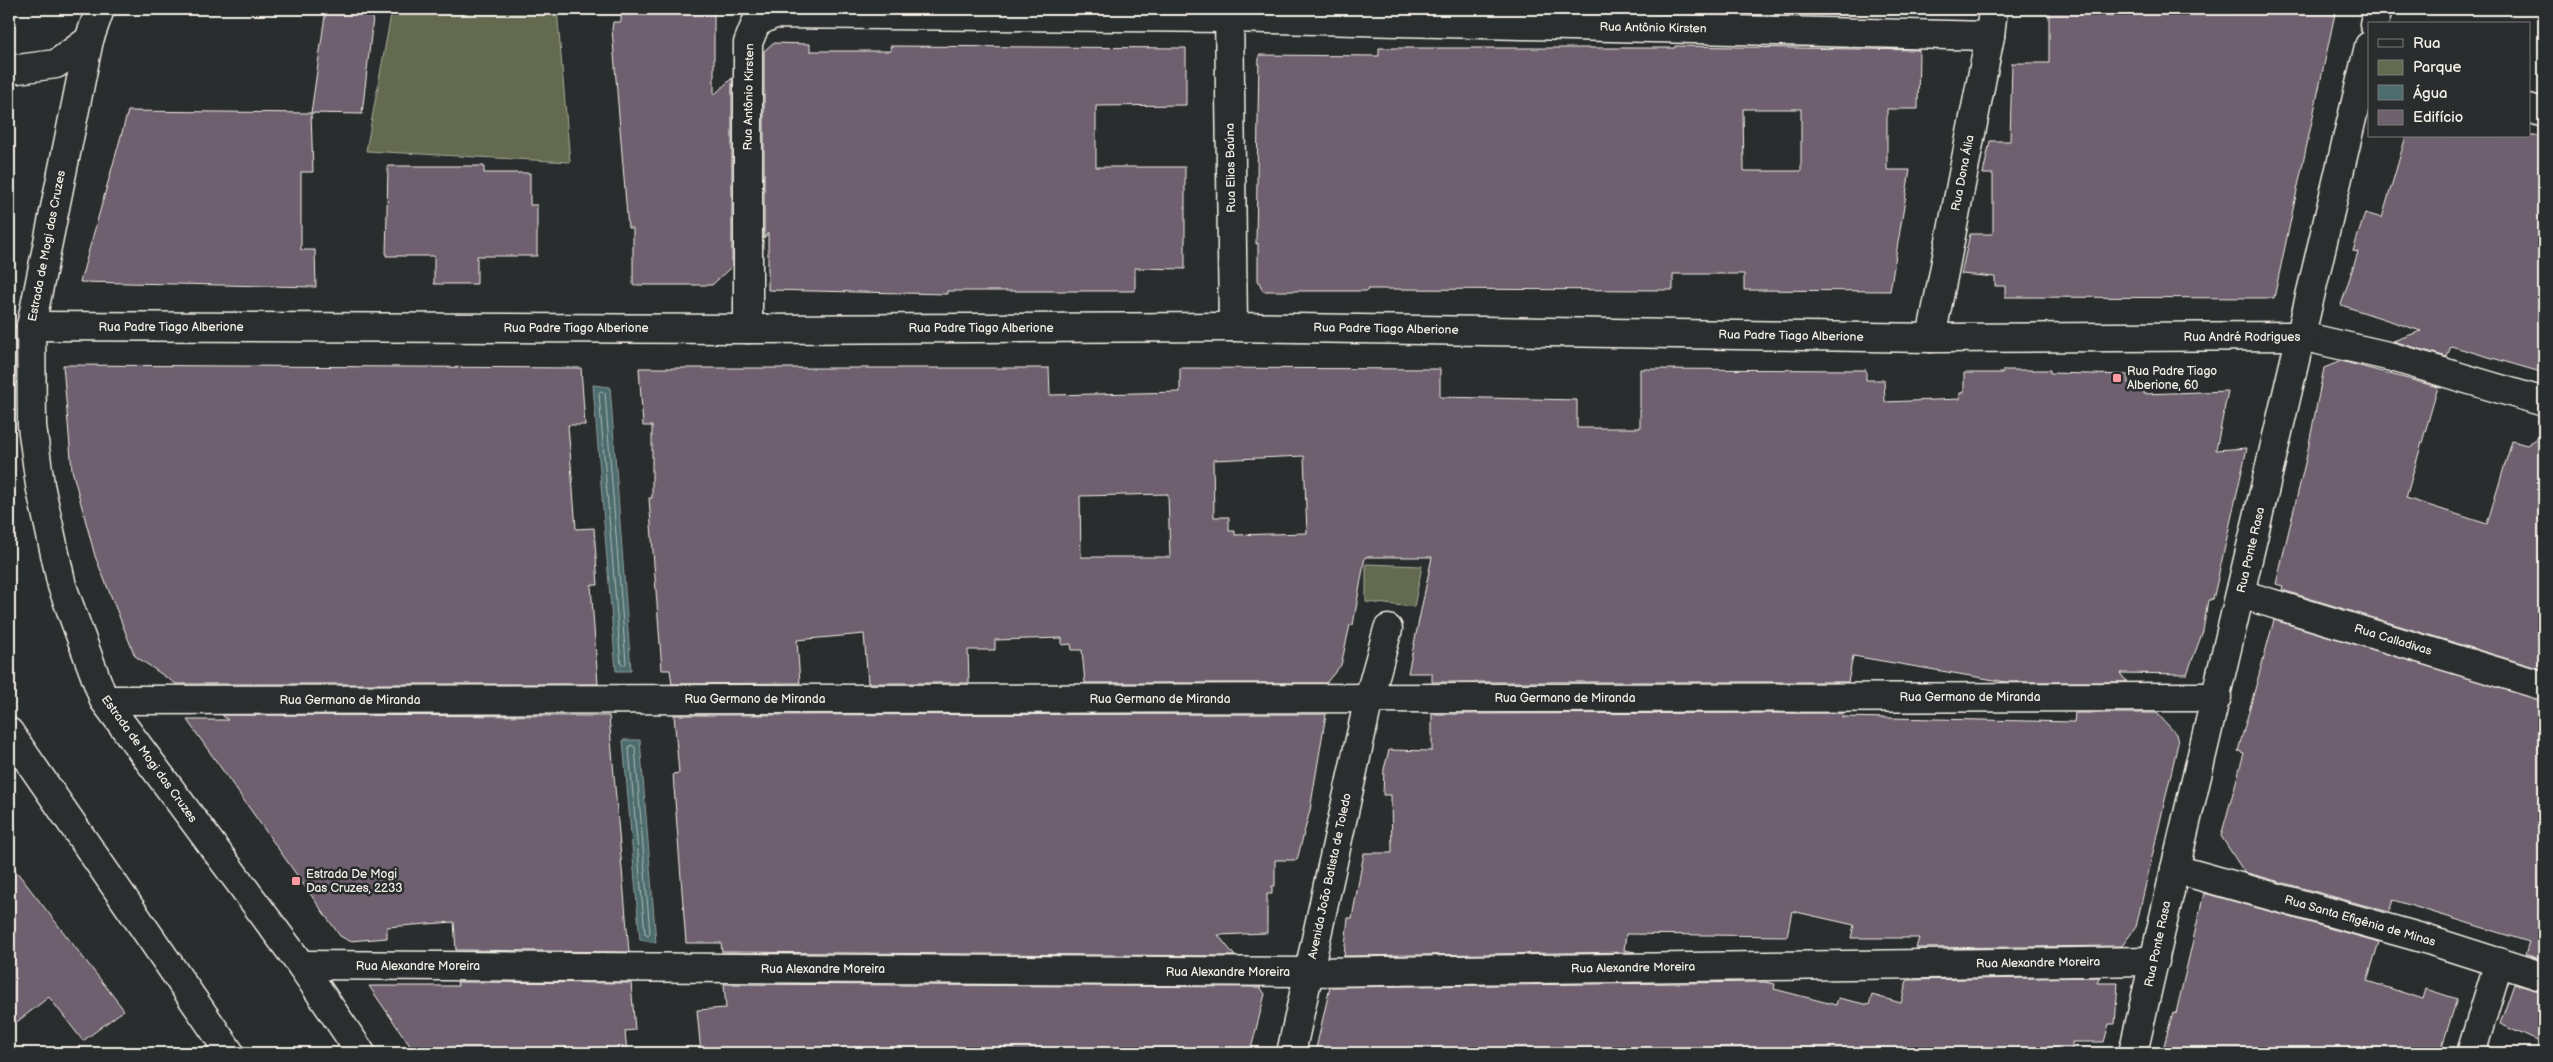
<svg xmlns="http://www.w3.org/2000/svg" width="2553" height="1062" viewBox="0 0 2553 1062" font-family="'Balsamiq Sans',sans-serif">
	<style>
		.green { fill: #646a50; stroke: #acae9c }
		.water { fill: #4d6c6e; stroke: #90a19f }
		.lines { fill: none; stroke-linecap: round; stroke-linejoin: round }
		.shore { stroke: #b1bcb7; stroke-width: 1 }
		.building { fill: #6e616e; stroke: #f4f1e8; fill-rule: evenodd }
		.minor-casing { stroke: #f4f1e8; stroke-width: 31 }
		.secondary-casing { stroke: #f4f1e8; stroke-width: 31 }
		.minor { stroke: #2a2d2e; stroke-width: 28 }
		.secondary { stroke: #2a2d2e; stroke-width: 28 }
		.poi-dot { fill: #ff9aa2; stroke: #2a2d2e; stroke-width: 2 }
		.labels { text-anchor: middle; dominant-baseline: central; stroke-width: 5; stroke-linejoin: round; paint-order: stroke }
		.street-label { font-size: 12px; fill: #f4f1e8; stroke: #2a2d2e }
		.poi-label { font-size: 12px; fill: #f4f1e8; stroke: #2a2d2e; text-anchor: start }
	</style>
	<rect width="100%" height="100%" fill="#2a2d2e"/>
	<filter id="ink" filterUnits="userSpaceOnUse"><feTurbulence type="fractalNoise" baseFrequency=".02" numOctaves="2"/><feDisplacementMap in="SourceGraphic" scale="10" xChannelSelector="R" yChannelSelector="G"/><feConvolveMatrix kernelMatrix="1 2 1 2 8 2 1 2 1" color-interpolation-filters="sRGB"/></filter>
	<g filter="url(#ink)">
		<g class="green">
			<path d="M392,9H557L570,162L366,151Z"/>
			<path d="M1366,564L1422,566L1414,607L1366,602Z"/>
		</g>
		<g class="water">
			<path d="M593,385L610,387L631,671H616Z"/>
			<path d="M623,740H640L656,943L640,940Z"/>
		</g>
		<g class="lines">
			<g class="shore">
				<path d="M601,391L605,393L626,663L624,666L621,664L599,394Z"/>
				<path d="M631,745L635,747L650,934L648,936L645,934L629,748Z"/>
			</g>
		</g>
		<g class="building">
			<path d="M326,9H374L362,114L311,113Z"/>
			<path d="M621,9H714V95L732,78V266L712,285H633V228H628L612,29L613,22H621Z"/>
			<path d="M2049,9H2171L2170,14H2236V9H2336L2274,298L2005,297V286H1995V277L1961,274L1970,234H1993V174H1983L1990,141H2010L2012,63H2049Z"/>
			<path d="M773,43L810,44V51H891L890,46L1186,48V105L1096,106V167H1185V269L1135,268V291H947V294L768,290V233L764,238V51Z"/>
			<path d="M1675,46L1919,50L1918,109H1887V170H1910L1890,291L1744,290V274H1673V290L1368,289L1367,291H1263L1258,280V243L1256,244L1259,55L1379,56V48H1675ZM1743,109H1801V171H1744Z"/>
			<path d="M128,111L311,113L313,172H301V250H315L316,287L80,282Z"/>
			<path d="M2406,136H2544V373L2451,346L2447,357L2393,341L2421,331L2341,305L2358,252L2353,251L2365,213L2382,218Z"/>
			<path d="M388,166H484V173H530V205H537V256H477V284H434V256H386Z"/>
			<path d="M2341,361L2438,387L2406,498L2487,524L2512,441L2527,445L2544,434V670L2282,590L2283,586L2276,584L2306,459L2324,368Z"/>
			<path d="M63,365L581,368L585,425H568L576,529L594,528L598,585H591L598,684H176L135,656L95,556L72,470Z"/>
			<path d="M639,368H1049L1050,395L1180,392V368L1440,369V397L1577,400V428H1640V369L1866,370V380H1884L1885,402L1960,399V393H1964V373H2003V370H2050V373L2128,375V383L2144,384V394L2228,391L2216,450L2247,448L2213,600H2208L2203,631L2187,674L2120,673L2127,682H2006L1853,656L1848,682H1432V673H1408L1432,557H1365L1353,625H1350L1341,665L1326,683H1085L1082,650H1072L1071,644L1062,645V638L995,640V650H968L969,683H868L864,634L797,640L800,683L672,684L670,670H662L649,498H652V426H643ZM1304,456L1307,533L1235,535V531H1229V517H1214L1213,460ZM1168,494L1170,557H1081L1080,496Z"/>
			<path d="M2274,620L2544,701V961L2525,954L2529,942L2393,900L2389,912L2244,872L2221,836L2244,753L2238,751Z"/>
			<path d="M1843,713L1842,717L2074,722L2075,713H2157L2176,734L2178,743L2136,927L2122,946L1916,948L1919,938H1851L1854,925L1792,911L1787,936L1626,934L1624,950L1635,952L1344,956L1348,918H1352L1364,853H1392L1391,795H1383L1384,769L1389,750L1432,751V714Z"/>
			<path d="M1326,714L1310,810L1297,860H1275V886H1272V894H1267V933L1218,935L1235,956L722,952L721,943H686L673,774L679,773L674,715Z"/>
			<path d="M222,715L609,716L629,952L456,950L454,922L387,927V938L349,941L340,936L187,720H228Z"/>
			<path d="M9,862L124,1010L83,1041L49,997L9,1028Z"/>
			<path d="M2204,893L2379,942L2367,981L2423,999L2426,989L2457,999L2440,1053H2162L2173,1012L2176,1013Z"/>
			<path d="M2100,977L2097,983H2118L2115,1024H2109L2104,1042H2072V1053H1315L1330,987L1765,982L1775,984L1774,989L1836,1005L1838,998L1869,1005L1872,995L1901,1003L1907,980Z"/>
			<path d="M457,982L631,983L635,1030L625,1031L627,1053H415L369,986H458Z"/>
			<path d="M724,984L1260,987L1265,994L1251,1049H1220V1053H701L697,1010L726,1008Z"/>
			<path d="M2514,984L2544,992V1044L2500,1024Z"/>
		</g>
		<g class="lines">
			<g class="minor-casing">
				<g id="minor">
					<path d="M1229,9L1233,327"/>
					<path d="M2374,24L2378,9"/>
					<path d="M9,67L18,69L56,64L89,40"/>
					<path d="M2529,108L2544,113"/>
					<path d="M31,326L748,329L1233,327L1931,338L2301,336L2392,357L2544,402"/>
					<path d="M748,329V43L756,23L774,14L1229,18L1990,36"/>
					<path d="M1931,338L1990,36L1993,9"/>
					<path d="M2241,594L2544,686"/>
					<path d="M104,700L2217,697"/>
					<path d="M2175,869L2422,938L2544,977"/>
					<path d="M301,965L1310,972L2155,961"/>
					<path d="M1291,1053L1369,698L1388,629"/>
					<path d="M2133,1053L2175,869L2369,46"/>
					<path d="M2471,1053L2499,962"/>
				</g>
			</g>
			<g class="secondary-casing">
				<g id="secondary">
					<path d="M100,9L89,40L31,326L32,426L40,485L62,586L104,700L301,965L361,1053"/>
					<path d="M9,732L230,1053"/>
				</g>
			</g>
			<use href="#minor" class="minor"/>
			<use href="#secondary" class="secondary"/>
		</g>
	</g>
	<g class="poi-dot">
		<rect x="2112" y="373" width="10" height="10" rx="2.5"/>
		<rect x="291" y="876" width="10" height="10" rx="2.5"/>
	</g>
	<g class="labels">
		<g class="street-label">
			<text transform="translate(1653 28) rotate(1)">Rua Antônio Kirsten</text>
			<text transform="translate(749 97) rotate(-89)">Rua Antônio Kirsten</text>
			<text transform="translate(1231 168) rotate(-91)">Rua Elias Baúna</text>
			<text transform="translate(1963 173) rotate(-79)">Rua Dona Ália</text>
			<text transform="translate(47 246) rotate(-79)">Estrada de Mogi das Cruzes</text>
			<text x="171" y="327">Rua Padre Tiago Alberione</text>
			<text x="576" y="328">Rua Padre Tiago Alberione</text>
			<text x="981" y="328">Rua Padre Tiago Alberione</text>
			<text transform="translate(1386 329) rotate(1)">Rua Padre Tiago Alberione</text>
			<text transform="translate(1791 336) rotate(1)">Rua Padre Tiago Alberione</text>
			<text x="2242" y="337">Rua André Rodrigues</text>
			<text transform="translate(2251 550) rotate(-77)">Rua Ponte Rasa</text>
			<text transform="translate(2393 640) rotate(17)">Rua Calladivas</text>
			<text x="1970" y="697">Rua Germano de Miranda</text>
			<text x="1565" y="698">Rua Germano de Miranda</text>
			<text x="755" y="699">Rua Germano de Miranda</text>
			<text x="1160" y="699">Rua Germano de Miranda</text>
			<text x="350" y="700">Rua Germano de Miranda</text>
			<text transform="translate(149 759) rotate(54)">Estrada de Mogi das Cruzes</text>
			<text transform="translate(1330 876) rotate(-78)">Avenida João Batista de Toledo</text>
			<text transform="translate(2360 921) rotate(16)">Rua Santa Efigênia de Minas</text>
			<text transform="translate(2158 944) rotate(-78)">Rua Ponte Rasa</text>
			<text transform="translate(2038 963) rotate(-1)">Rua Alexandre Moreira</text>
			<text x="418" y="966">Rua Alexandre Moreira</text>
			<text transform="translate(1633 968) rotate(-1)">Rua Alexandre Moreira</text>
			<text x="823" y="969">Rua Alexandre Moreira</text>
			<text x="1228" y="972">Rua Alexandre Moreira</text>
		</g>
		<g class="poi-label">
			<text x="2127" y="371">Rua Padre Tiago<tspan x="2127" dy="14">Alberione, 60</tspan></text>
			<text x="306" y="874">Estrada De Mogi<tspan x="306" dy="14">Das Cruzes, 2233</tspan></text>
		</g>
	</g>
	<rect width="2553" height="1062" fill="none" stroke="#2a2d2e" stroke-width="30"/>
	<rect x="15" y="15" width="2523" height="1032" fill="none" stroke="#f4f1e8" stroke-width="2" filter="url(#ink)"/>
	<rect x="2368" y="22" width="162" height="115" fill="#2a2d2e" stroke="#7b7b78"/>
	<rect x="2378" y="39" width="25" height="8" fill="#2a2d2e" stroke="#7b7b78"/>
	<text x="2413" y="48" font-size="15" fill="#f4f1e8">Rua</text>
	<rect x="2378" y="60" width="25" height="15" fill="#646a50" stroke="#7b7b78"/>
	<text x="2413" y="72" font-size="15" fill="#f4f1e8">Parque</text>
	<rect x="2378" y="85" width="25" height="15" fill="#4d6c6e" stroke="#7b7b78"/>
	<text x="2413" y="98" font-size="15" fill="#f4f1e8">Água</text>
	<rect x="2378" y="110" width="25" height="15" fill="#6e616e" stroke="#7b7b78"/>
	<text x="2413" y="122" font-size="15" fill="#f4f1e8">Edifício</text>
</svg>
